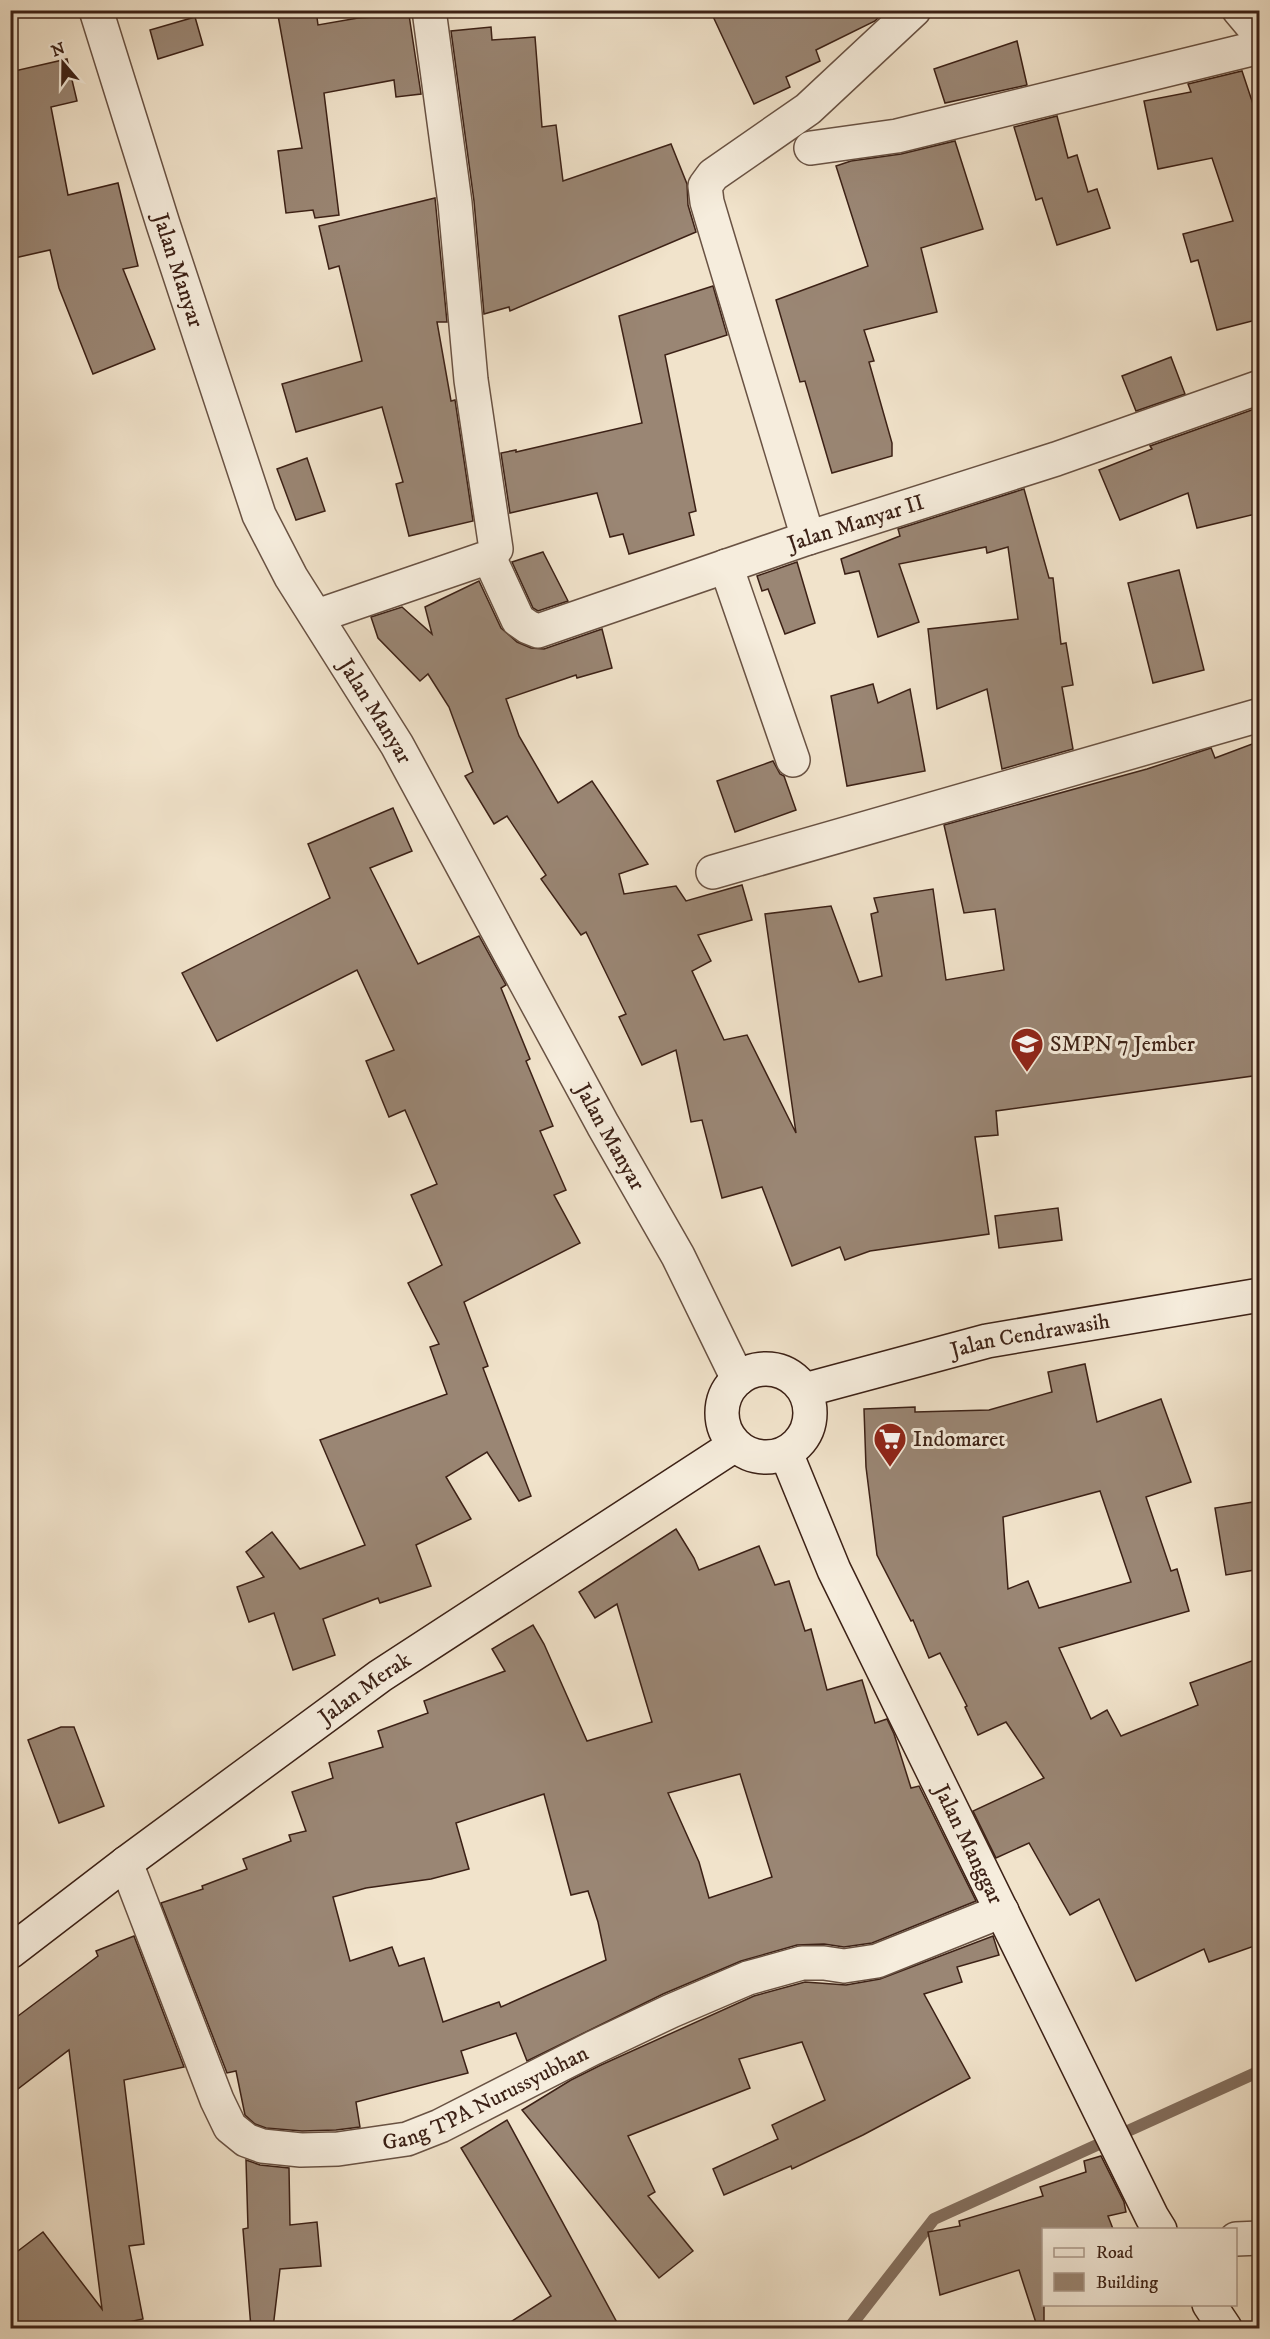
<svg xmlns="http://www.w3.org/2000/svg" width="1270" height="2339" viewBox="0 0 1270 2339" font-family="'IM FELL DW Pica',serif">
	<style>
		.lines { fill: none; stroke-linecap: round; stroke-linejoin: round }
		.stream { stroke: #836e5d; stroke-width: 12 }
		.building { fill: #9a8674; stroke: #3c2116; stroke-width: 1.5; fill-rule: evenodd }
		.street-casing { stroke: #695243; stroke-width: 36 }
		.secondary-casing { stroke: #3c2116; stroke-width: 36 }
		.street { stroke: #f6eddd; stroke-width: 33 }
		.secondary { stroke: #f6eddd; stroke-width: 33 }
		.labels { text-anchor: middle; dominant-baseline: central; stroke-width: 6; stroke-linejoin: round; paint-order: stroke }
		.street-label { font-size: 22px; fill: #3c2116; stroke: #f6eddd }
		.poi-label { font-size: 22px; fill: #3c2116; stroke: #f6eddd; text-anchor: start }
	</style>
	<rect width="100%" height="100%" fill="#f1e3cb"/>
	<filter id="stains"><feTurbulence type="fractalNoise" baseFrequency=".00333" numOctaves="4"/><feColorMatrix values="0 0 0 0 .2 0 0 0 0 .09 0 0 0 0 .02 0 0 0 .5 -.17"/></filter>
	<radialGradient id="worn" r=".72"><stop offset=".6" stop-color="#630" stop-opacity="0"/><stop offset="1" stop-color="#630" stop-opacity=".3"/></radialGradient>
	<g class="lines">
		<path class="stream" d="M849,2328L934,2219L1260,2071"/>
	</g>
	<g class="building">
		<path d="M277,10H316L318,25L358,18L409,15L421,94L396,97L394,80L324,93L339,215L315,218L313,210L286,213L278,151L302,148Z"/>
		<path d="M710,10H886L875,21L816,50L820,61L786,77L790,87L754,104Z"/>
		<path d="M195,17L203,45L158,59L150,30Z"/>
		<path d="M491,27L492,40L535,37L542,127L556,125L563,181L671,144L687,184L688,205L696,232L510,311L509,307L484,314L474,201L451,31Z"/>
		<path d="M1017,41L1027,85L945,103L934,69Z"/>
		<path d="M67,59L77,101L51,107L68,195L118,183L138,266L123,269L155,349L93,374L59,288L50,250L10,259V72Z"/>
		<path d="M1242,71L1260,125V319L1217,330L1198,260L1191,262L1183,234L1233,221L1212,158L1158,169L1144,101L1191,92L1188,84Z"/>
		<path d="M1057,116L1068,158L1077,155L1088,192L1097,189L1110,228L1057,245L1042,198L1036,200L1014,127Z"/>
		<path d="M955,141L983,229L921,248L937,312L864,330L874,361L869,362L892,443V456L832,473L805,381L800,382L776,300L868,266L836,166L851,161L901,154Z"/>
		<path d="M435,198L447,322H437L451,401L455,400L473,521L409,536L396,484L403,482L382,407L296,432L282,384L362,361L339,266L329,269L319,226Z"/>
		<path d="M713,286L727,335L665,355L696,511L689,513L694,535L629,554L623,534L610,537L597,493L510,513L501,453L516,450V452L642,423L619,316Z"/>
		<path d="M1171,357L1185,394L1136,411L1122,376Z"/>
		<path d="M1260,407V513L1197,528L1188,493L1120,520L1099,470L1152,449L1150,446Z"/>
		<path d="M307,458L325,511L296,520L277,469Z"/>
		<path d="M1024,489L1049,578H1053L1061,644L1066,643L1073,685L1062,687L1073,749L1002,769L987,689L937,709L928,629L1018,619L1008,547L987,553L986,547L899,564L919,622L878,637L859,571L845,574L841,559L900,536L898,529Z"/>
		<path d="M543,552L568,601L538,611L533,608L512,562Z"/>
		<path d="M797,562L815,623L785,634L768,589L762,591L757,576Z"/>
		<path d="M1179,570L1204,670L1153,683L1128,583Z"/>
		<path d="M479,581L501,628L517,642L531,648L544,649L602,629L612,668L577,678L576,675L506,699L519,736L558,803L592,781L648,864L619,874L624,894L676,886L686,901L742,885L752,920L698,935L711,961L692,971L724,1040L747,1035L796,1133L765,914L831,906L859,982L882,976L871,914L878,912L874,898L933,889L946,980L1004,970L995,909L964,913L944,825L1147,769L1211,748L1215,758L1260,741V1075L996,1111L998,1135L975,1137L989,1234L870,1251L845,1260L840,1247L792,1266L762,1187L722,1198L702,1120L691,1122L676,1050L642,1065L619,1017L626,1014L586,932L581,935L541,879L546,875L507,816L494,824L465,776L473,772L449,707L428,674L420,681L378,638L371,617L402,607L432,634L425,607Z"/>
		<path d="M873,684L878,703L910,689L925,771L847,786L831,696Z"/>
		<path d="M773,761L780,774L784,776L796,810L735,832L717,781Z"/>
		<path d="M393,808L412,851L370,868L418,964L479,936L506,985L501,988L530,1059L526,1061L553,1126L540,1131L566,1190L554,1195L580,1243L464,1302L488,1366L483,1368L531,1496L519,1501L487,1452L446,1477L471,1519L416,1545L431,1586L380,1603L378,1598L323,1619L335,1655L293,1670L274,1613L249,1622L237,1587L264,1577L246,1552L272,1532L300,1569L365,1545L320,1440L447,1394L430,1347L439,1344L408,1283L442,1265L411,1195L437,1184L405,1110L389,1117L366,1061L394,1050L357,970L217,1041L182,973L330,898L308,844Z"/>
		<path d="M1058,1208L1062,1240L999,1248L995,1216Z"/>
		<path d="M1085,1364L1097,1422L1161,1399L1191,1482L1146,1497L1171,1571L1177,1569L1189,1611L1059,1648L1091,1719L1107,1710L1121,1736L1198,1705L1190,1683L1260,1658V1944L1209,1962L1204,1949L1136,1981L1099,1899L1070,1915L1029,1843L996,1858L973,1811L1044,1778L1006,1722L978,1735L965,1707L967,1706L940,1653L929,1658L913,1620L911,1621L877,1555L866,1467L864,1409L915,1407V1412L989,1410L1052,1392L1048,1372ZM1100,1491L1131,1582L1039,1608L1028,1581L1008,1589L1003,1517Z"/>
		<path d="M1260,1501V1569L1226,1575L1215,1508Z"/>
		<path d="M676,1529L694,1558L699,1570L759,1546L775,1585L789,1581L805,1631L811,1629L827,1690L862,1680L875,1723L887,1719L894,1734L911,1788L919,1786L976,1901L872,1943L844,1947L824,1944L797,1945L741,1961L663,1994L527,2061L516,2033L461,2051L468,2073L356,2102L360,2127L336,2130L302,2131L266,2128L255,2124L245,2115L236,2071L227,2073L161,1903L203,1889L202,1886L247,1869L243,1859L291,1841L289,1835L306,1831L292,1792L333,1778L329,1763L383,1747L378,1731L428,1713L424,1701L505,1671L492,1649L533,1625L544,1644L587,1741L652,1722L617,1604L595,1618L579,1592ZM740,1774L772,1877L709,1898L699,1862L668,1793ZM544,1794L571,1895L588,1891L598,1922L606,1960L501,2007L499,2002L443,2022L424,1958L399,1966L392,1947L350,1961L333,1897L366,1888L431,1879L469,1869L456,1823Z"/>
		<path d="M61,1727H74L104,1806L59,1823L28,1740Z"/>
		<path d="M134,1936L184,2067L124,2080L144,2244L129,2246L143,2319L114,2325L117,2328H10V2257L43,2232L102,2309L69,2050L10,2095V2022L98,1956L96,1951Z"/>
		<path d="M993,1936L999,1955L957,1967L962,1982L924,1994L970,2078L863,2135L792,2169L791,2166L724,2195L713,2169L778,2139L772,2125L825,2100L802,2042L739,2059L750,2088L628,2136L655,2192L648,2196L693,2251L659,2278L522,2110L571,2080L601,2065L754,1996L805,1982L846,1985L880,1979Z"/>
		<path d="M507,2120L620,2328H501L551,2296L461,2148Z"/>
		<path d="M1101,2156L1124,2202L1126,2212L1108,2216L1113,2229H1044V2325L1037,2326L1019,2270L940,2295L928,2232L960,2226L959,2221L1043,2196L1040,2187L1086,2172L1084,2161Z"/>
		<path d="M246,2160L260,2165L289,2168L290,2225L317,2222L321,2266L280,2269L273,2328H251L243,2229L248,2228Z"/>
	</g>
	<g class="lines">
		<g class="street-casing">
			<g id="street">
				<path id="s1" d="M96,10L163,224L259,515L291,577L397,745L603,1125L678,1256L738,1379"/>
				<path d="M1239,10L1260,35"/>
				<path d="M811,148L897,136L1260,47"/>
				<path d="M808,538L715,229L707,202L705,186L713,175L808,109L914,10"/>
				<path id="s2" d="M489,557L518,620L528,627L538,631L808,538L1056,459L1260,387"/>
				<path d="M726,566L793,760"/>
				<path d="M317,616L489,557L496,549L471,380L455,203L429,10"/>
				<path d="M713,872L1260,715"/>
				<path id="s3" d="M126,1863L217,2100L230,2127L246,2140L262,2146L301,2150L338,2149L407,2139L440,2126L593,2048L671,2011L748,1978L802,1963H824L844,1966L877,1961L1002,1911"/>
				<path d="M1236,2239L1260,2238"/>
			</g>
		</g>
		<g class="secondary-casing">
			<g id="secondary">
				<circle cx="766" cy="1413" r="44"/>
				<path id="s4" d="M805,1390L987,1341L1260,1295"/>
				<path id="s5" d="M786,1453L834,1570L1152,2217L1160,2230"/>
				<path id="s6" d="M10,1952L126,1863L380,1676L735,1445"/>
				<path d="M1209,2304L1225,2328"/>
			</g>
		</g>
		<use href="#street" class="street"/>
		<use href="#secondary" class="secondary"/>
	</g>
	<defs>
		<g id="school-pin" transform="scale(1.725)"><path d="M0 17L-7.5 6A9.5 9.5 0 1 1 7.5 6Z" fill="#8f2418" stroke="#f6eddd"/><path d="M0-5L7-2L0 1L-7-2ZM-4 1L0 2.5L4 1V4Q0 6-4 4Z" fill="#fff"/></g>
		<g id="supermarket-pin" transform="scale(1.725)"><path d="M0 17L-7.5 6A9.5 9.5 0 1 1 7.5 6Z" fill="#8f2418" stroke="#f6eddd"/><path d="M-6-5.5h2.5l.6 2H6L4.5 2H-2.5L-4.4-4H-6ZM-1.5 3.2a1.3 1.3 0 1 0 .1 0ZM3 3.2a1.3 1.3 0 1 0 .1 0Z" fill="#fff"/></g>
	</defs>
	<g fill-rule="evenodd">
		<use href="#school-pin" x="1027" y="1044"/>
		<use href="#supermarket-pin" x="890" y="1439"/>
	</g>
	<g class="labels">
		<g class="street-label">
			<text stroke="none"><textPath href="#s1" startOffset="273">Jalan Manyar</textPath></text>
			<text stroke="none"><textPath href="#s2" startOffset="428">Jalan Manyar II</textPath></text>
			<text stroke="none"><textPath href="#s1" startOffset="759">Jalan Manyar</textPath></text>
			<text stroke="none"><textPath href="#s1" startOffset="1245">Jalan Manyar</textPath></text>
			<text stroke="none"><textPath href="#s4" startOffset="232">Jalan Cendrawasih</textPath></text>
			<text stroke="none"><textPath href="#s6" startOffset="442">Jalan Merak</textPath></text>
			<text stroke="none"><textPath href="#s5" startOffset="432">Jalan Manggar</textPath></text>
			<text stroke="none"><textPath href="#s3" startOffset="555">Gang TPA Nurussyubhan</textPath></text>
		</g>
		<g class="poi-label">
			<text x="1050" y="1044">SMPN 7 Jember</text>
			<text x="913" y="1439">Indomaret</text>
		</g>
	</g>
	<rect width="1270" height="2339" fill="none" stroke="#f1e3cb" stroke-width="36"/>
	<rect x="12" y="12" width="1246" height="2315" fill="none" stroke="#3c2116" stroke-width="3"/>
	<rect x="18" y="18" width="1234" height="2303" fill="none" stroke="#3c2116" stroke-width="1.5"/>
	<rect x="1042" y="2228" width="195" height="78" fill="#f6eddd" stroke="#ac9b8d" stroke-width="1.5"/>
	<rect x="1054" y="2248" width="30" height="9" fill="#f6eddd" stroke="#ac9b8d" stroke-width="1.5"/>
	<text x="1096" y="2258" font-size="18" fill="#3c2116">Road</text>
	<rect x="1054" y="2273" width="30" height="18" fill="#9a8674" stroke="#ac9b8d" stroke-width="1.5"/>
	<text x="1096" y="2288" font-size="18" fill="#3c2116">Building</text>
	<g transform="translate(63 63) rotate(340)" stroke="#f6eddd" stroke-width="4.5" paint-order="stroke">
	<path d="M0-4.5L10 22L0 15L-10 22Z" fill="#3c2116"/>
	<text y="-9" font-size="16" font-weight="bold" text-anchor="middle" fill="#3c2116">N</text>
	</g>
	<rect width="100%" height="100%" filter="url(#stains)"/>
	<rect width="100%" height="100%" fill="url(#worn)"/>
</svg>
